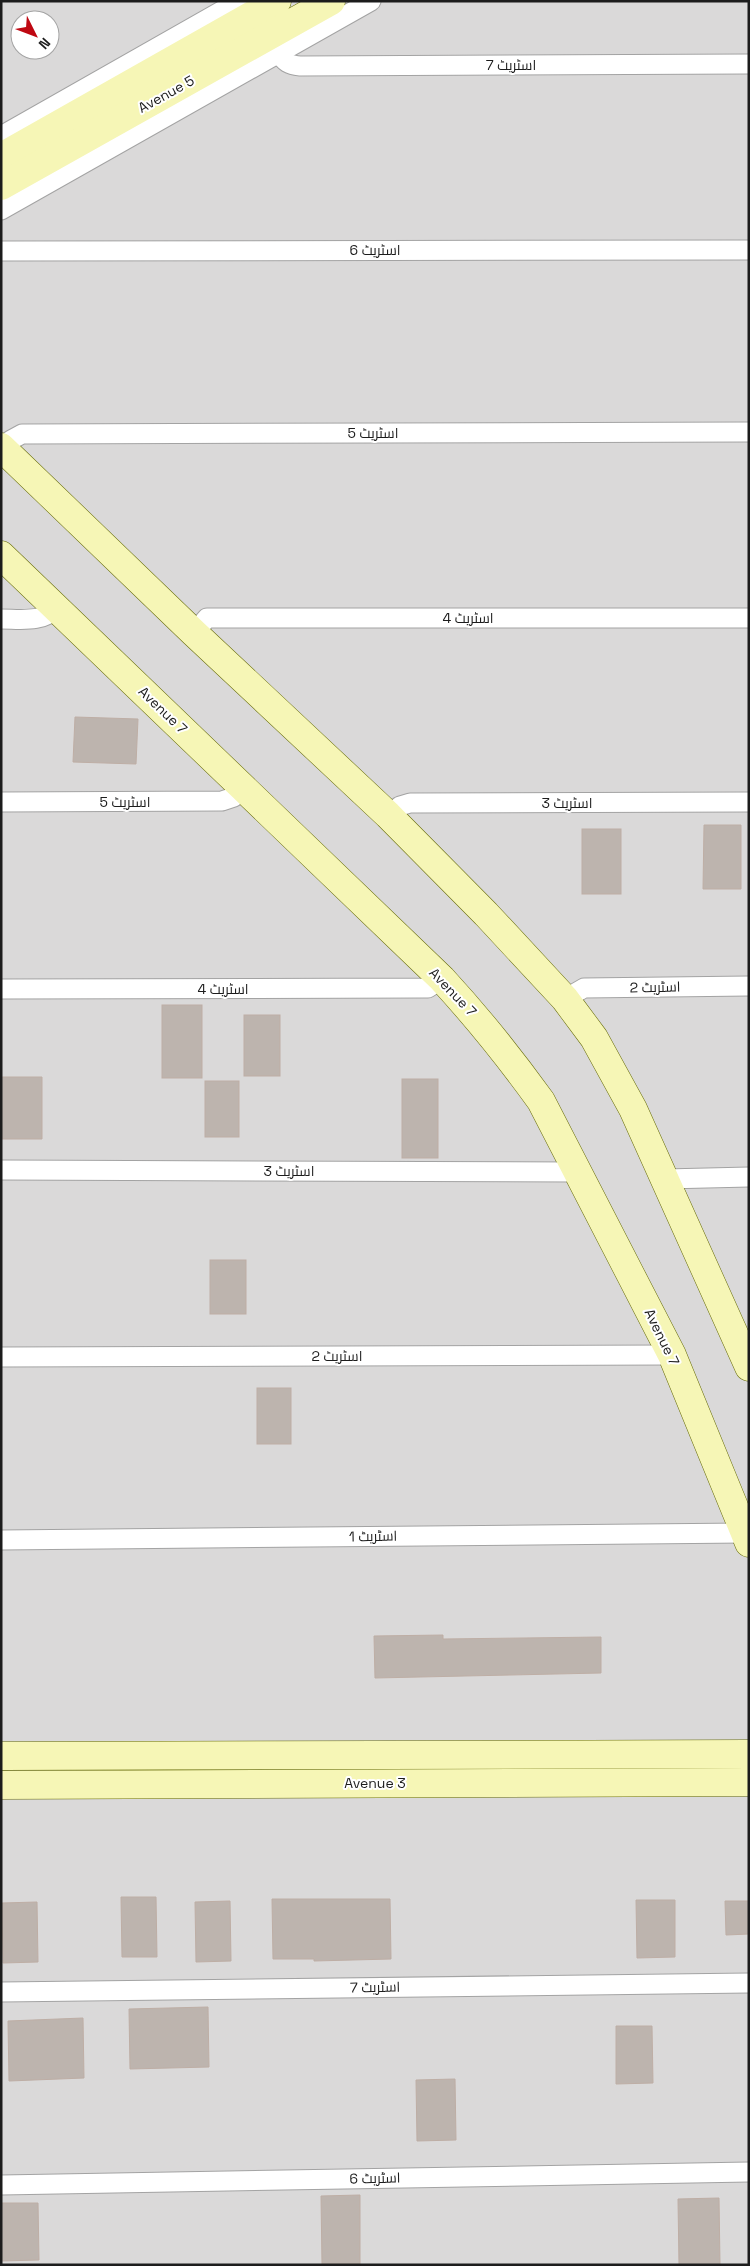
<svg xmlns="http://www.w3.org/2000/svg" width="750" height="2266" viewBox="0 0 750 2266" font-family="'Space Grotesk',Cairo,sans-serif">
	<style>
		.residential { fill: #dad9d9; fill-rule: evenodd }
		.building { fill: #bdb4ae; stroke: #beaea5 }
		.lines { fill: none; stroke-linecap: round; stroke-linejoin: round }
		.street-casing { stroke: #a3a3a3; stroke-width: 21 }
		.secondary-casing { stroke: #676c09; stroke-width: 29 }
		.street { stroke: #fff; stroke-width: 19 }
		.secondary { stroke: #f6f6b6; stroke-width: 28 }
		.labels { text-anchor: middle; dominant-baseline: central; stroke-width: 4; stroke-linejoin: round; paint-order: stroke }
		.street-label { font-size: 14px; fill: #1c1c1c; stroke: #fff }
	</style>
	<rect width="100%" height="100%" fill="#ede9e2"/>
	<path class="residential" d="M1,1H749V2265H1ZM20,20H50V50H20Z"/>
	<g class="building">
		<path d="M75,717L138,719L136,764L73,762Z"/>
		<path d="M704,825H741V889H703Z"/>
		<rect x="582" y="829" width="39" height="65"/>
		<rect x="162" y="1005" width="40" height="73"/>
		<rect x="244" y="1015" width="36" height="61"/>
		<path d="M1,1077H42V1139H2Z"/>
		<rect x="402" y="1079" width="36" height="79"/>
		<rect x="205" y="1081" width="34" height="56"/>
		<rect x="210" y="1260" width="36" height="54"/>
		<rect x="257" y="1388" width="34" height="56"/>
		<path d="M443,1635V1639L601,1637V1673L375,1678L374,1636Z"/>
		<path d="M121,1897H156L157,1957H122Z"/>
		<path d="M272,1899H390L391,1959L314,1961V1959H273Z"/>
		<path d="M636,1900H675V1957L637,1958Z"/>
		<path d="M230,1901L231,1961L196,1962L195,1902Z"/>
		<path d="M725,1901H749V1934L726,1935Z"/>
		<path d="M37,1902L38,1962L3,1963L2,1903Z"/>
		<path d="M208,2007L209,2067L130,2069L129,2009Z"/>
		<path d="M83,2018L84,2078L9,2081L8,2021Z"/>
		<path d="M616,2026H652L653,2083L616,2084Z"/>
		<path d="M455,2079L456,2140L417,2141L416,2080Z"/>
		<path d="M360,2195V2264H322L321,2196Z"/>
		<path d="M719,2198L720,2265H679L678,2199Z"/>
		<path d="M1,2203H38L39,2260L1,2261Z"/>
	</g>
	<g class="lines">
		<g class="street-casing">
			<g id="street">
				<path d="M279,53C284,62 289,65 300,66L749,64"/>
				<path d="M1,136L239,1"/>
				<path d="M1,210L371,1"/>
				<path d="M1,251L749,250"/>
				<path d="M3,448L11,440L22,434L749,432"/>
				<path d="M1,619C21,619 42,623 57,608"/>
				<path d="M194,633L207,618H749"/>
				<path d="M1,802L222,801L234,797L243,787"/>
				<path d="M388,815L400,806L410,803L749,802"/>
				<path d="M1,989L428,988L442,979"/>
				<path d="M565,999L584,988L749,986"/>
				<path d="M1,1170L576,1172"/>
				<path d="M665,1179L749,1177"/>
				<path d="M1,1357L672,1355"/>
				<path d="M1,1540L745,1533"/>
				<path d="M1,1992L749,1983"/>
				<path d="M1,2185L749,2172"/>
			</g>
		</g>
		<g class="secondary-casing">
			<g id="secondary">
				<path d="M1,157L277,1"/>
				<path d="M1,186L331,1"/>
				<path d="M1,447L194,633L388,815L486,914L565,999L594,1038L633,1109L749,1367"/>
				<path d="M1,555L442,979C478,1018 510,1058 541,1101L672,1355L749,1543"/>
				<path d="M1,1756L749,1754"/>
				<path d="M1,1785L749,1782"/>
			</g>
		</g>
		<use href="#street" class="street"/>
		<use href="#secondary" class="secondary"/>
	</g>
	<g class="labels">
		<g class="street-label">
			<text x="511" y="65">اسٹریٹ 7</text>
			<text transform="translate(166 94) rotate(-29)">Avenue 5</text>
			<text x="375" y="250">اسٹریٹ 6</text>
			<text x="373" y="433">اسٹریٹ 5</text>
			<text x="468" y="618">اسٹریٹ 4</text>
			<text transform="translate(163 710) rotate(44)">Avenue 7</text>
			<text x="125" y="802">اسٹریٹ 5</text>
			<text x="567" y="803">اسٹریٹ 3</text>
			<text transform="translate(655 987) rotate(-1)">اسٹریٹ 2</text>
			<text x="223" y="989">اسٹریٹ 4</text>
			<text transform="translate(453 992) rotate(46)">Avenue 7</text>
			<text x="289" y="1171">اسٹریٹ 3</text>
			<text transform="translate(662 1337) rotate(64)">Avenue 7</text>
			<text x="337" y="1356">اسٹریٹ 2</text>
			<text transform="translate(373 1536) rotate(-1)">اسٹریٹ 1</text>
			<text x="375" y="1783">Avenue 3</text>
			<text transform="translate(375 1987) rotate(-1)">اسٹریٹ 7</text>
			<text transform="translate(375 2178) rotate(-1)">اسٹریٹ 6</text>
		</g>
	</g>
	<rect width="750" height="2266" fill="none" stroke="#1c1c1c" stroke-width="5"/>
	<g transform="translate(35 35) rotate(132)"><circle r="24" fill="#ffffff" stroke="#a4a4a4"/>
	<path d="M0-4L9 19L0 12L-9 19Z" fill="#bf0812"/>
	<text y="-8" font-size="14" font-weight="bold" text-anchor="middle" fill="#1c1c1c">N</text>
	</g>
</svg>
